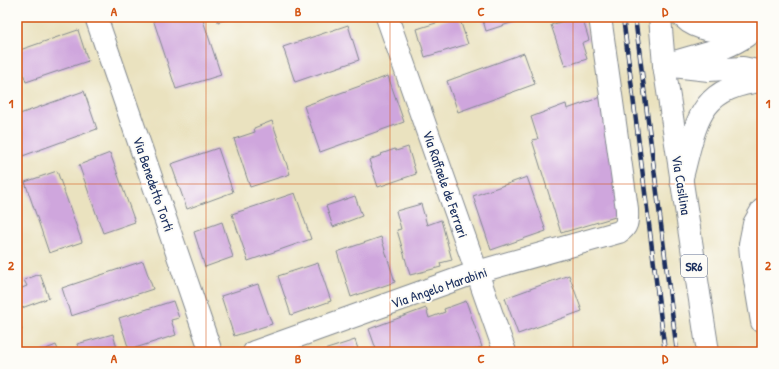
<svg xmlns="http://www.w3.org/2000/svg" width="779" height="369" viewBox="0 0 779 369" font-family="'Patrick Hand',sans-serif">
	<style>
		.building { fill: #cfa6dd }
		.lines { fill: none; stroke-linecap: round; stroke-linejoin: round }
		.minor-casing { stroke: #82888e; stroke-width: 24 }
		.major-casing { stroke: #82888e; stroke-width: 24 }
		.minor { stroke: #fff; stroke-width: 22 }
		.major { stroke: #fff; stroke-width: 22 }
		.rail-casing { stroke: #1b2f5e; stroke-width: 4.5 }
		.rail { stroke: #fdfcf7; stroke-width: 3; stroke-dasharray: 9; stroke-linecap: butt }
		.grid { fill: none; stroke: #d45514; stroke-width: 1; stroke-opacity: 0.55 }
		.labels { text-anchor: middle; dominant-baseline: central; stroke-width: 4; stroke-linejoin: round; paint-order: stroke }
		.shield { fill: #fdfcf7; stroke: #5f6c8c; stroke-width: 1 }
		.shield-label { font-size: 13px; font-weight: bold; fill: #1b2f5e }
		.street-label { font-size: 14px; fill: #1b2f5e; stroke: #fdfcf7 }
		.neatline { fill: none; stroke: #d45514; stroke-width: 1.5 }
		.grid-label { font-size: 13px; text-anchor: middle; font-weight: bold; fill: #d45514 }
	</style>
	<rect width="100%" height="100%" fill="#fdfcf7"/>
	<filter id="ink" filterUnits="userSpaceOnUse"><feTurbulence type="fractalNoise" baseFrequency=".025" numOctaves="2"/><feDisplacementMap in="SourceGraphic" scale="8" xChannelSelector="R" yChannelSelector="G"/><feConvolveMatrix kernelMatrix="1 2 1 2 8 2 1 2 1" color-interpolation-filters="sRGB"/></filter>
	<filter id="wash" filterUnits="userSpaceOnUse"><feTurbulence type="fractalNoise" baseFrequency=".012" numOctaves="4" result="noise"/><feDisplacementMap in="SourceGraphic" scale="16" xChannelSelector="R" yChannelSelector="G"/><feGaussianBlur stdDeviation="0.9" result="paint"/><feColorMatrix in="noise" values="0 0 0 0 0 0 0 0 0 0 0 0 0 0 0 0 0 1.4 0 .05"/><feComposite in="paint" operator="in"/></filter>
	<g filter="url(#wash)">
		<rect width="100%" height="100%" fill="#eae2bf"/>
		<g id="blocks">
			<g class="building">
				<path d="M159,17H202L221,75L176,89L153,19Z"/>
				<path d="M217,17H232L218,22Z"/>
				<path d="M455,17H459L468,44L425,57L417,29Z"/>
				<path d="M482,17H523V19L486,31Z"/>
				<path d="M575,17H582L589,40L582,43L587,59L565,66L551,25Z"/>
				<path d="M348,25L359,60L295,82L283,47Z"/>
				<path d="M78,30L88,61L26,82L17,55V51Z"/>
				<path d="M524,53L535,84L458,112L447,81Z"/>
				<path d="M388,76L404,122L320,152L304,106Z"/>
				<path d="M84,91L97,129L17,158V115Z"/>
				<path d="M607,95L622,215L561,233L532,140L538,139L531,117L566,104L567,109Z"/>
				<path d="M272,121L290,174L250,187L234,139L255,132L254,128Z"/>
				<path d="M408,147L416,174L378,187L369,160L382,155L381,154L395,149L396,151Z"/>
				<path d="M218,148L233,192L187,209L171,164Z"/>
				<path d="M110,153L135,222L103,233L79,165Z"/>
				<path d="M57,171L82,242L49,253L25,182Z"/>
				<path d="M527,177L546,231L491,250L473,196Z"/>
				<path d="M295,193L311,239L248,261L232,214Z"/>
				<path d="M355,196L362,216L333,227L326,206Z"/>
				<path d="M421,204L427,225L441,220L452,260L440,263L441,267L410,275L397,230L401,229L396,211Z"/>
				<path d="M222,222L233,257L205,267L194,232Z"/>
				<path d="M381,237L395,282L351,297L337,252Z"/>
				<path d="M143,261L153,289L71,316L62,288Z"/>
				<path d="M318,263L331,301L291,315L278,276Z"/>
				<path d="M40,274L49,298L19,309L17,304V290L27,286L24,280Z"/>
				<path d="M569,275L582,311L518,334L505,298Z"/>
				<path d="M258,284L272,324L234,336L221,296Z"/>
				<path d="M173,301L179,318L171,320L176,335L129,350L119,318Z"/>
				<path d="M466,301L482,347L467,352H377L369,329L426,308L429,318L445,312L444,309Z"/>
				<path d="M17,318L22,330L17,331Z"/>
				<path d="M113,334L118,352H79L77,344Z"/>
				<path d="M355,340L359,352H318Z"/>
				<path d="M56,345L59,352H39Z"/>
			</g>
		</g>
	</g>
	<g filter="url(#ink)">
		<use href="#blocks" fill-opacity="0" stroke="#82888e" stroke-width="1"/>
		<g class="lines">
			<g class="minor-casing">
				<g id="minor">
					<path d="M96,17L211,352"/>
					<path d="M387,17L505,352"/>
					<path d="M683,17C701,35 729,31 753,30"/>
					<path d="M664,65L723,48C737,42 756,33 762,17"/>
					<path d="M673,66L709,70L743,68L762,72"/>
					<path d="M681,181C696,126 696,87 762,81"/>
					<path d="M762,210L754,224L750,244L751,256L762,322"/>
					<path d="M254,352L477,272L619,232C629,226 627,219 627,209L600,17"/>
				</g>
			</g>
			<g class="major-casing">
				<path id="major" d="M660,17L664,65L708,352"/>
			</g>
			<use href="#minor" class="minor"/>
			<use href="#major" class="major"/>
			<g class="rail-casing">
				<g id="rail">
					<path d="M623,17L665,352"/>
					<path d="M635,17L677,352"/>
				</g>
			</g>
			<use href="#rail" class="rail"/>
		</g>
	</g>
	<path class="grid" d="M206,17V352M390,17V352M573,17V352M17,184H762"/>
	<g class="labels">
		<rect class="shield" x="681" y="255" width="26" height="22" rx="3"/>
		<g class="shield-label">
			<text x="694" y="266">SR6</text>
		</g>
		<g class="street-label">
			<text transform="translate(154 184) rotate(71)">Via Benedetto Torti</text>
			<text transform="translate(446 184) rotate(71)">Via Raffaele de Ferrari</text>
			<text transform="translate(682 185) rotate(81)">Via Casilina</text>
			<text transform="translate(439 287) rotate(-19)">Via Angelo Marabini</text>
		</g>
	</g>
	<rect width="779" height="369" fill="none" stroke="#fdfcf7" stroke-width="44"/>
	<rect x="22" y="22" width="735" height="325" class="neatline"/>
	<g class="grid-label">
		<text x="114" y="16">A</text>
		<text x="298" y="16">B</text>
		<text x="481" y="16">C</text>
		<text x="665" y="16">D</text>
		<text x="11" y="108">1</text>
		<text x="768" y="108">1</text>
		<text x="11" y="270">2</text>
		<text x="768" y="270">2</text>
		<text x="114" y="363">A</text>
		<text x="298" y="363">B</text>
		<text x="481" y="363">C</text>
		<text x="665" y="363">D</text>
	</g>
</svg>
